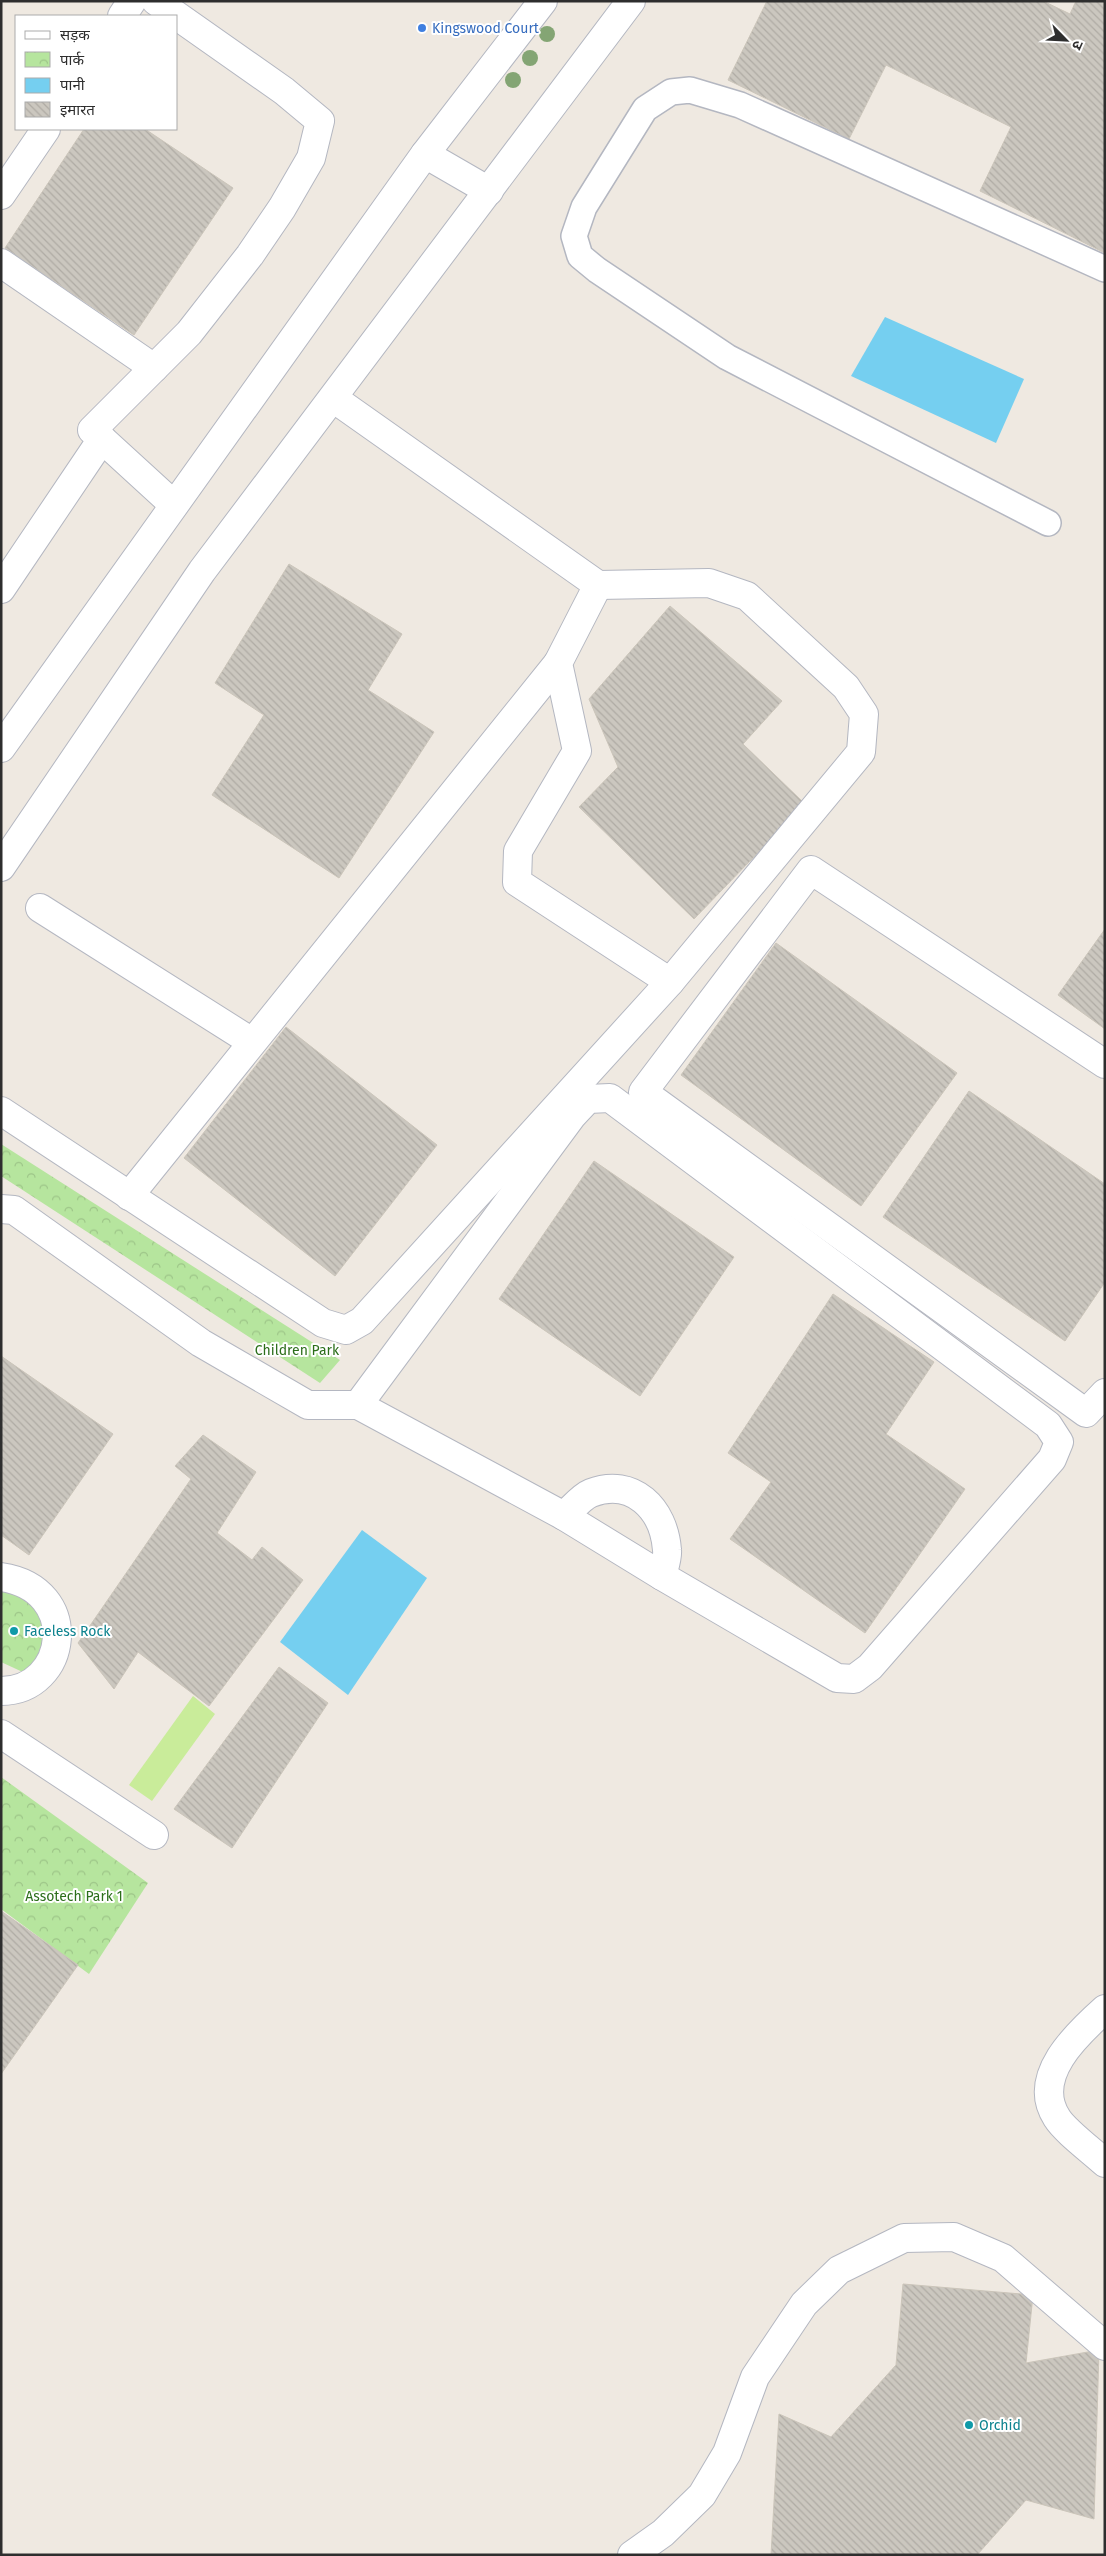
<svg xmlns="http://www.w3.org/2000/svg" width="1106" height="2556" viewBox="0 0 1106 2556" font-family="'Fira Sans','Noto Sans Devanagari',sans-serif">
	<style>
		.park { fill: url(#park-crowns) }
		.pitch { fill: #c9ec9a }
		.water { fill: #75cff0 }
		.building { fill: url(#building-back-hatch); stroke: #cbc5ba }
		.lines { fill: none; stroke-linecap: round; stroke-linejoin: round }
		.lane-casing { stroke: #b4b7c1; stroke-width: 28 }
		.street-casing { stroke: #b4b7c1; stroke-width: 30 }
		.lane { stroke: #fff; stroke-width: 25 }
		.street { stroke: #fff; stroke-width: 28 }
		.tree { fill: #84a574 }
		.shop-dot { fill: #3f7fe0; stroke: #fff; stroke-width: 2 }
		.culture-dot { fill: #0f9aa8; stroke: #fff; stroke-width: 2 }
		.labels { text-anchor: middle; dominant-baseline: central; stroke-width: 4; stroke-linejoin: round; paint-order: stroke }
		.shop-label { font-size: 14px; fill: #366cbe; stroke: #fff; text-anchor: start }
		.park-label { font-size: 14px; fill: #2c6e1b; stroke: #fff }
		.culture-label { font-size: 14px; fill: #0d838f; stroke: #fff; text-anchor: start }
	</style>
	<defs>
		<pattern id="park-crowns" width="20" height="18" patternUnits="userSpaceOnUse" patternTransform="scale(1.25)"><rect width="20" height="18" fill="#b6e59e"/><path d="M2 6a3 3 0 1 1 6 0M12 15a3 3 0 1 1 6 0" fill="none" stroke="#9dc588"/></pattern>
		<pattern id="building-back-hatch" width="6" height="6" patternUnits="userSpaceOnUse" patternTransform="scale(1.25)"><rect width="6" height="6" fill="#cbc7bf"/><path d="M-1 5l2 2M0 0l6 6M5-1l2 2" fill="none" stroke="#afaba4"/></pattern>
	</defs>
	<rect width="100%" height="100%" fill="#efe9e1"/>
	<g class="park">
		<path d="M1,1144L340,1360L320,1383L1,1176Z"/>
		<path d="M1,1588L35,1605L47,1625L45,1647L27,1674L1,1662Z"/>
		<path d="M1,1777L148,1883L89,1974L1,1909Z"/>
	</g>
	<path class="pitch" d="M193,1696L215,1714L152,1801L129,1785Z"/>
	<g class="water">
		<path d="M885,317L1024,379L996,443L851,376Z"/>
		<path d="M362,1530L427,1578L348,1695L280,1642Z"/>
	</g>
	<g class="building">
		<path d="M767,1H1043L1070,14L1076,1H1105V253L980,191L1011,127L886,65L849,139L728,80Z"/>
		<path d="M84,129H145L233,188L134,335L5,248Z"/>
		<path d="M289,564L402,634L368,690L434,732L339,878L212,795L264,715L215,683Z"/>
		<path d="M670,606L782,701L743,744L805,804L694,919L579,807L618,767L589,699Z"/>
		<path d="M1105,929V1029L1058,995Z"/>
		<path d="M776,943L957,1073L861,1206L681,1075Z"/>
		<path d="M286,1027L437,1145L335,1276L184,1158Z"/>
		<path d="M969,1091L1105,1184V1282L1065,1341L883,1217Z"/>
		<path d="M594,1161L734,1257L640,1396L499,1299Z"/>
		<path d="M833,1294L934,1362L886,1434L965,1489L865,1633L730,1539L771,1482L728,1453Z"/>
		<path d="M1,1356L113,1434L29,1555L1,1535Z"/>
		<path d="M203,1435L256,1472L217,1533L252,1560L262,1547L303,1580L209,1706L138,1652L114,1689L78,1643L191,1479L175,1466Z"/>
		<path d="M279,1667L328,1703L232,1848L174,1809Z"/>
		<path d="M1,1911L78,1965L1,2074Z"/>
		<path d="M903,2284L1033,2295L1026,2363L1099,2350L1094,2519L1026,2500L977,2555H771L779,2414L831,2437L896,2365Z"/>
	</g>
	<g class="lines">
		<g class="lane-casing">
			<path id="lane" d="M1048,523L727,357L597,270L580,256L574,236L584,207L645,109L671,92L690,90L740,105L1105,269"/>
		</g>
		<g class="street-casing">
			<g id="street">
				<path d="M156,1L284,91L320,121L311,158L282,208L250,255L189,333L92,430L174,505"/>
				<path d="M122,16L132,1"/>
				<path d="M425,154L489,191"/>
				<path d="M1,195L46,129"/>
				<path d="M1,263L154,368"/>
				<path d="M598,585L709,583L747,596L846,687L864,714L861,752L670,982"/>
				<path d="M1,589L102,439"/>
				<path d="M1,748L425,154L543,1"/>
				<path d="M1,867L202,571L631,1"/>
				<path d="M40,908L252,1042"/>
				<path d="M1105,1064L811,870L643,1092L1086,1413L1105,1393"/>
				<path d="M1,1111L323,1323L346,1330L362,1321L670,982L517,882L518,851L577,751L558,663L598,585L333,398"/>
				<path d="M129,1196L558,663"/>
				<path d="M1,1209L14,1210L201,1343L308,1405H358L564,1516L662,1576L837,1678L854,1679L870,1667L1052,1459L1059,1442L1048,1425L610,1098L588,1099L572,1116L358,1405"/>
				<path d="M564,1516C572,1509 581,1497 591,1493C633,1477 664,1509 667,1550C668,1558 664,1568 662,1576"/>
				<path d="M1,1577C83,1589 68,1691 1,1691"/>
				<path d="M1,1734L154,1835"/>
				<path d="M1105,2009C1077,2034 1030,2077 1057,2118C1065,2131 1092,2151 1105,2163"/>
				<path d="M632,2555L663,2533L702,2495L727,2453L755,2377L804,2304L839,2270L904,2238L954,2237L1003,2258L1105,2346"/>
			</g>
		</g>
		<use href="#lane" class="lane"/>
		<use href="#street" class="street"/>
	</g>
	<g class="tree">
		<circle cx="547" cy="34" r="8"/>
		<circle cx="530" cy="58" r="8"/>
		<circle cx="513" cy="80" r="8"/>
	</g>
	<circle class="shop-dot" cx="422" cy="28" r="5"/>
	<g class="culture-dot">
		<circle cx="14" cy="1631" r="5"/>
		<circle cx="969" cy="2425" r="5"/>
	</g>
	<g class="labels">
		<g class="shop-label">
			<text x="432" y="28">Kingswood Court</text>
		</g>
		<g class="park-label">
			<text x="297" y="1350">Children Park</text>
			<text x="74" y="1896">Assotech Park 1</text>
		</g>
		<g class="culture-label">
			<text x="24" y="1631">Faceless Rock</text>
			<text x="979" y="2425">Orchid</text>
		</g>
	</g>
	<rect width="1106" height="2556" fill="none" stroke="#2e2e2e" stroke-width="5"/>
	<rect x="15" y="15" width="162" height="115" fill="#ffffff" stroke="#ababab"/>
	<rect x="25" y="31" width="25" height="8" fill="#ffffff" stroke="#ababab"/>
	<text x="60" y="40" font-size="15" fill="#2e2e2e">सड़क</text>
	<rect x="25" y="52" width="25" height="15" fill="url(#park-crowns)" stroke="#ababab"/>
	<text x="60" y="65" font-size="15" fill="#2e2e2e">पार्क</text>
	<rect x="25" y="78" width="25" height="15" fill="#75cff0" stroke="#ababab"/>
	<text x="60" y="90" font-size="15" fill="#2e2e2e">पानी</text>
	<rect x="25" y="102" width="25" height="15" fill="url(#building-back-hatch)" stroke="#ababab"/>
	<text x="60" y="115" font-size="15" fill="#2e2e2e">इमारत</text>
	<g transform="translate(1066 40) rotate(114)" stroke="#ffffff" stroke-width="4" paint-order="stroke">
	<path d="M0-4L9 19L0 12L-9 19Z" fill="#2e2e2e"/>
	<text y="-8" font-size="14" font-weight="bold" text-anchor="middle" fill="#2e2e2e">उ</text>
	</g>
</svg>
